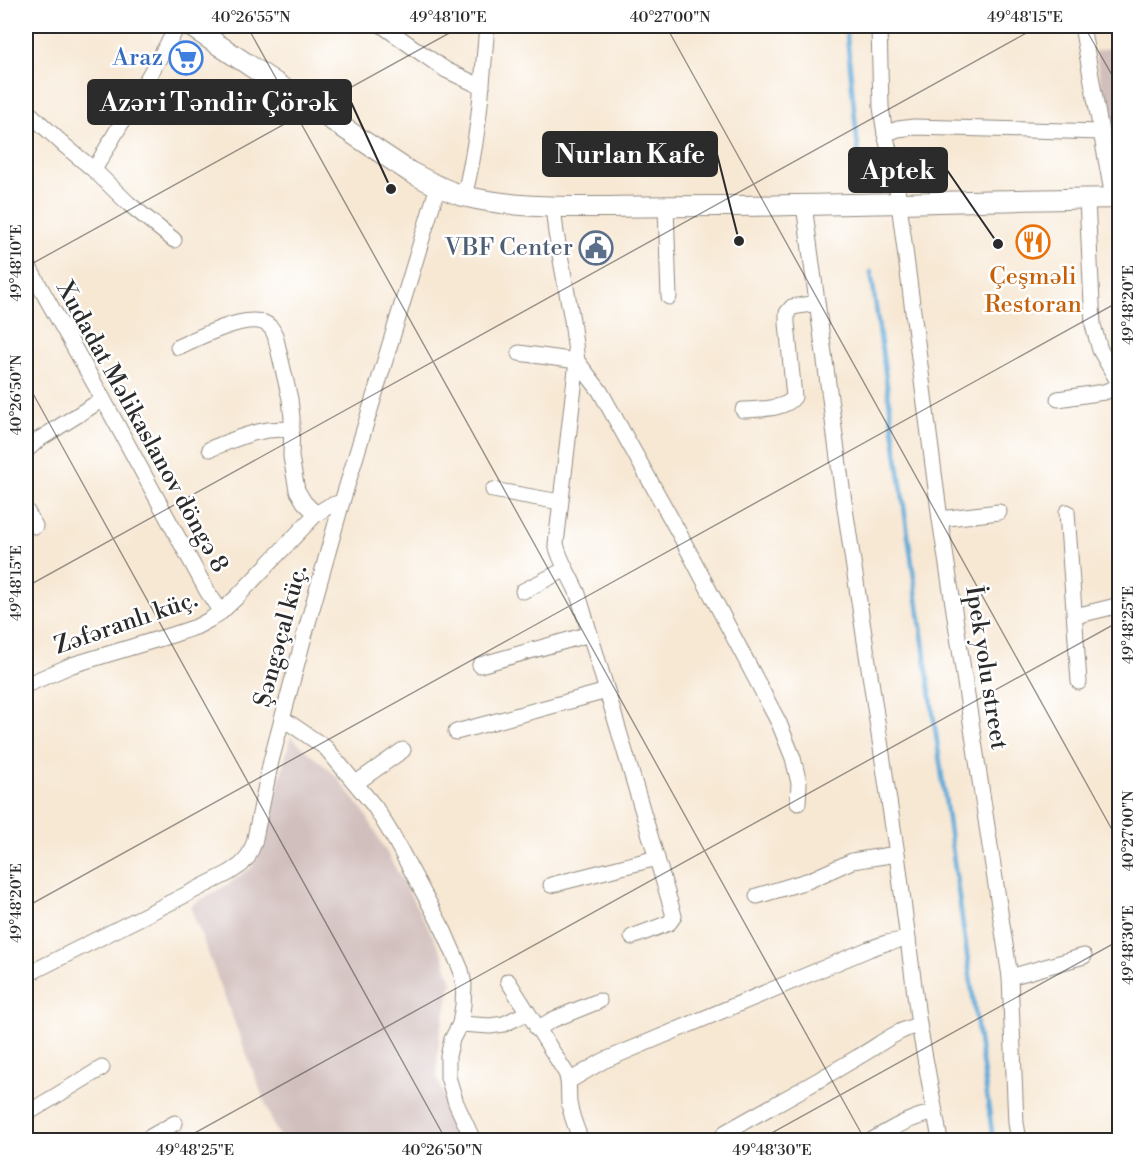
<svg xmlns="http://www.w3.org/2000/svg" width="1145" height="1166" viewBox="0 0 1145 1166" font-family="'Libre Bodoni',serif">
	<style>
		.industrial { fill: #d1bfbd }
		.lines { fill: none; stroke-linecap: round; stroke-linejoin: round }
		.stream { stroke: #61aad8; stroke-width: 4.5 }
		.minor-casing { stroke: #918a80; stroke-width: 17 }
		.major-casing { stroke: #918a80; stroke-width: 22 }
		.minor { stroke: #fff; stroke-width: 15 }
		.major { stroke: #fff; stroke-width: 20 }
		.ticks { fill: none; stroke: #2b2b2b; stroke-width: 1.5; stroke-opacity: 0.45 }
		.labels { text-anchor: middle; dominant-baseline: central; stroke-width: 5; stroke-linejoin: round; paint-order: stroke }
		.shop-label { font-size: 24px; fill: #366cbe; stroke: #fff; text-anchor: end }
		.service-label { font-size: 24px; fill: #4e5e75; stroke: #fff; text-anchor: end }
		.food-label { font-size: 24px; fill: #c56008; stroke: #fff }
		.street-label { font-size: 24px; fill: #2b2b2b; stroke: #fff }
		.leader { fill: none; stroke: #2b2b2b; stroke-width: 2 }
		.callout-dot { fill: #2b2b2b; stroke: #fff; stroke-width: 2 }
		.callout { fill: #2b2b2b; stroke: #2b2b2b; stroke-width: 2 }
		.callout-label { font-size: 26px; text-anchor: middle; font-weight: bold; fill: #fff }
		.neatline { fill: none; stroke: #2b2b2b; stroke-width: 2 }
		.ticks-label { font-size: 15px; text-anchor: middle; fill: #2b2b2b }
	</style>
	<rect width="100%" height="100%" fill="#fff"/>
	<filter id="ink" filterUnits="userSpaceOnUse"><feTurbulence type="fractalNoise" baseFrequency=".0167" numOctaves="2"/><feDisplacementMap in="SourceGraphic" scale="12" xChannelSelector="R" yChannelSelector="G"/><feConvolveMatrix kernelMatrix="1 2 1 2 8 2 1 2 1" color-interpolation-filters="sRGB"/></filter>
	<filter id="wash" filterUnits="userSpaceOnUse"><feTurbulence type="fractalNoise" baseFrequency=".008" numOctaves="4" result="noise"/><feDisplacementMap in="SourceGraphic" scale="24" xChannelSelector="R" yChannelSelector="G"/><feGaussianBlur stdDeviation="1.35" result="paint"/><feColorMatrix in="noise" values="0 0 0 0 0 0 0 0 0 0 0 0 0 0 0 0 0 1.4 0 .05"/><feComposite in="paint" operator="in"/></filter>
	<g filter="url(#wash)">
		<rect width="100%" height="100%" fill="#f7e8d4"/>
		<g class="industrial">
			<path d="M1119,46V146H1113L1095,51Z"/>
			<path d="M291,737L335,775L365,813L442,953L452,982L439,1037L437,1077L461,1140H281L274,1126L190,906L230,883L252,867L260,853Z"/>
		</g>
		<g class="lines">
			<g class="stream">
				<path d="M846,26L859,159"/>
				<path d="M871,272L993,1139"/>
			</g>
		</g>
	</g>
	<g filter="url(#ink)">
		<g class="lines">
			<g class="minor-casing">
				<g id="minor">
					<path d="M383,26L414,48L446,70L482,87"/>
					<path d="M879,26L881,107L885,134L895,173L940,519L1010,977L1016,1123L1019,1140"/>
					<path d="M1082,26L1113,198"/>
					<path d="M26,110L64,145L94,170L129,204L174,240"/>
					<path d="M885,134L898,129L914,127L1102,132"/>
					<path d="M94,170L178,26"/>
					<path d="M464,196C479,140 482,82 487,26"/>
					<path d="M1087,199L1093,325L1100,350L1120,385"/>
					<path d="M804,205L843,495L897,854L919,1025L940,1140"/>
					<path d="M666,206L669,297"/>
					<path d="M553,207L556,233L572,320L577,361L600,391L679,533L779,723L793,758L799,783L798,803"/>
					<path d="M26,262L103,399L207,591L221,612"/>
					<path d="M178,347C196,339 254,308 270,327C273,329 273,332 275,335L290,399L292,418L291,457L297,490L304,502L316,514"/>
					<path d="M519,353L577,361L556,544C560,562 571,577 578,594L674,916L669,923L632,937"/>
					<path d="M1058,399L1104,392L1120,386"/>
					<path d="M743,410C758,409 785,410 794,397L787,323V313L792,307L817,303"/>
					<path d="M210,449C238,438 261,426 292,430"/>
					<path d="M26,451L38,440L103,399"/>
					<path d="M493,490L560,502"/>
					<path d="M26,510L35,526"/>
					<path d="M1067,512L1079,682"/>
					<path d="M940,519L999,512"/>
					<path d="M523,591L566,569"/>
					<path d="M1075,616L1120,605"/>
					<path d="M480,665L590,634"/>
					<path d="M26,685L72,665L175,634L196,627L209,620L221,612L237,597L316,514L329,506L342,502"/>
					<path d="M282,718L326,748L375,807L395,840L444,931L461,970L464,985L463,1005L460,1024L452,1039L448,1056V1077L456,1103L473,1140"/>
					<path d="M456,732L607,691"/>
					<path d="M356,783L403,750"/>
					<path d="M551,885L657,858"/>
					<path d="M757,896L810,880L852,861L897,854"/>
					<path d="M26,975L229,873L241,865L248,857L254,843L271,761L302,644L342,502L438,186"/>
					<path d="M1010,977L1084,956"/>
					<path d="M508,981L566,1073C570,1083 568,1093 569,1103C571,1116 576,1128 581,1140"/>
					<path d="M460,1024L490,1026L504,1024L527,1013"/>
					<path d="M537,1029L552,1020L599,1001"/>
					<path d="M569,1081L603,1061L869,949L886,943L908,939"/>
					<path d="M26,1114L102,1068"/>
					<path d="M145,1140L175,1123"/>
					<path d="M722,1140V1137L726,1132C770,1107 815,1083 858,1057C878,1046 896,1030 919,1025"/>
					<path d="M872,1140C892,1129 911,1116 935,1113"/>
				</g>
			</g>
			<g class="major-casing">
				<path id="major" d="M190,26L410,172C428,181 445,191 464,196C511,208 562,207 609,207C647,206 685,206 723,206C855,205 987,200 1120,198"/>
			</g>
			<use href="#minor" class="minor"/>
			<use href="#major" class="major"/>
		</g>
	</g>
	<path class="ticks" d="M247,26L865,1140M666,26L1120,844M1084,26L1120,89M26,267L462,26M26,381L446,1140M26,587L1039,26M26,907L1120,301M26,1137L28,1140M182,1140L1120,621M759,1140L1120,940"/>
	<defs>
		<g id="supermarket-ring" transform="scale(1.725)"><circle r="9.5" fill="#fff" stroke="#3f7fe0" stroke-width="1.5"/><path d="M-6-5.5h2.5l.6 2H6L4.5 2H-2.5L-4.4-4H-6ZM-1.5 3.2a1.3 1.3 0 1 0 .1 0ZM3 3.2a1.3 1.3 0 1 0 .1 0Z" fill="#3f7fe0"/></g>
		<g id="restaurant-ring" transform="scale(1.725)"><circle r="9.5" fill="#fff" stroke="#e8710a" stroke-width="1.5"/><path d="M-5-6h1v4h1v-4h1v4h1v-4h1v5L-1.5 .5V6h-2V.5L-5-1ZM5-6V6H3V1.5H1.5Q1.5-4 5-6Z" fill="#e8710a"/></g>
		<g id="civic-ring" transform="scale(1.725)"><circle r="9.5" fill="#fff" stroke="#5c6f8a" stroke-width="1.5"/><path d="M-.6-6.5H3V-4.5H.6V-3L4-1V1h2V6H-6V1h2V-1L-.6-3ZM-1.2 2.5V6h2.4V2.5Z" fill="#5c6f8a"/></g>
	</defs>
	<g fill-rule="evenodd">
		<use href="#supermarket-ring" x="186" y="58"/>
		<use href="#restaurant-ring" x="1033" y="242"/>
		<use href="#civic-ring" x="596" y="248"/>
	</g>
	<g class="labels">
		<g class="shop-label">
			<text x="163" y="58">Araz</text>
		</g>
		<g class="service-label">
			<text x="573" y="248">VBF Center</text>
		</g>
		<g class="food-label">
			<text x="1033" y="277">Çeşməli<tspan x="1033" dy="28">Restoran</tspan></text>
		</g>
		<g class="street-label">
			<text transform="translate(142 427) rotate(61)">Xudadat Məlikaslanov döngə 8</text>
			<text transform="translate(126 623) rotate(-19)">Zəfəranlı küç.</text>
			<text transform="translate(281 636) rotate(-75)">Şəngəçal küç.</text>
			<text transform="translate(986 668) rotate(81)">İpek yolu street</text>
		</g>
	</g>
	<path class="leader" d="M391 189L351 102M739 241L717 154M998 244L947 170"/>
	<g class="callout-dot">
		<circle cx="391" cy="189" r="6"/>
		<circle cx="739" cy="241" r="6"/>
		<circle cx="998" cy="244" r="6"/>
	</g>
	<g class="callout">
		<rect x="88" y="80" width="263" height="44" rx="6"/>
		<rect x="543" y="132" width="174" height="44" rx="6"/>
		<rect x="849" y="148" width="98" height="44" rx="6"/>
	</g>
	<g class="callout-label">
		<text x="219" y="111">Azəri Təndir Çörək</text>
		<text x="630" y="163">Nurlan Kafe</text>
		<text x="898" y="179">Aptek</text>
	</g>
	<rect width="1145" height="1166" fill="none" stroke="#fff" stroke-width="66"/>
	<rect x="33" y="33" width="1079" height="1100" class="neatline"/>
	<g class="ticks-label">
		<text x="251" y="22">40°26'55"N</text>
		<text x="448" y="22">49°48'10"E</text>
		<text x="670" y="22">40°27'00"N</text>
		<text x="1025" y="22">49°48'15"E</text>
		<text transform="translate(16 263) rotate(-90)" y="5">49°48'10"E</text>
		<text transform="translate(1128 305) rotate(-90)" y="5">49°48'20"E</text>
		<text transform="translate(16 395) rotate(-90)" y="5">40°26'50"N</text>
		<text transform="translate(16 583) rotate(-90)" y="5">49°48'15"E</text>
		<text transform="translate(1128 625) rotate(-90)" y="5">49°48'25"E</text>
		<text transform="translate(1128 831) rotate(-90)" y="5">40°27'00"N</text>
		<text transform="translate(16 903) rotate(-90)" y="5">49°48'20"E</text>
		<text transform="translate(1128 945) rotate(-90)" y="5">49°48'30"E</text>
		<text x="195" y="1155">49°48'25"E</text>
		<text x="442" y="1155">40°26'50"N</text>
		<text x="772" y="1155">49°48'30"E</text>
	</g>
</svg>
